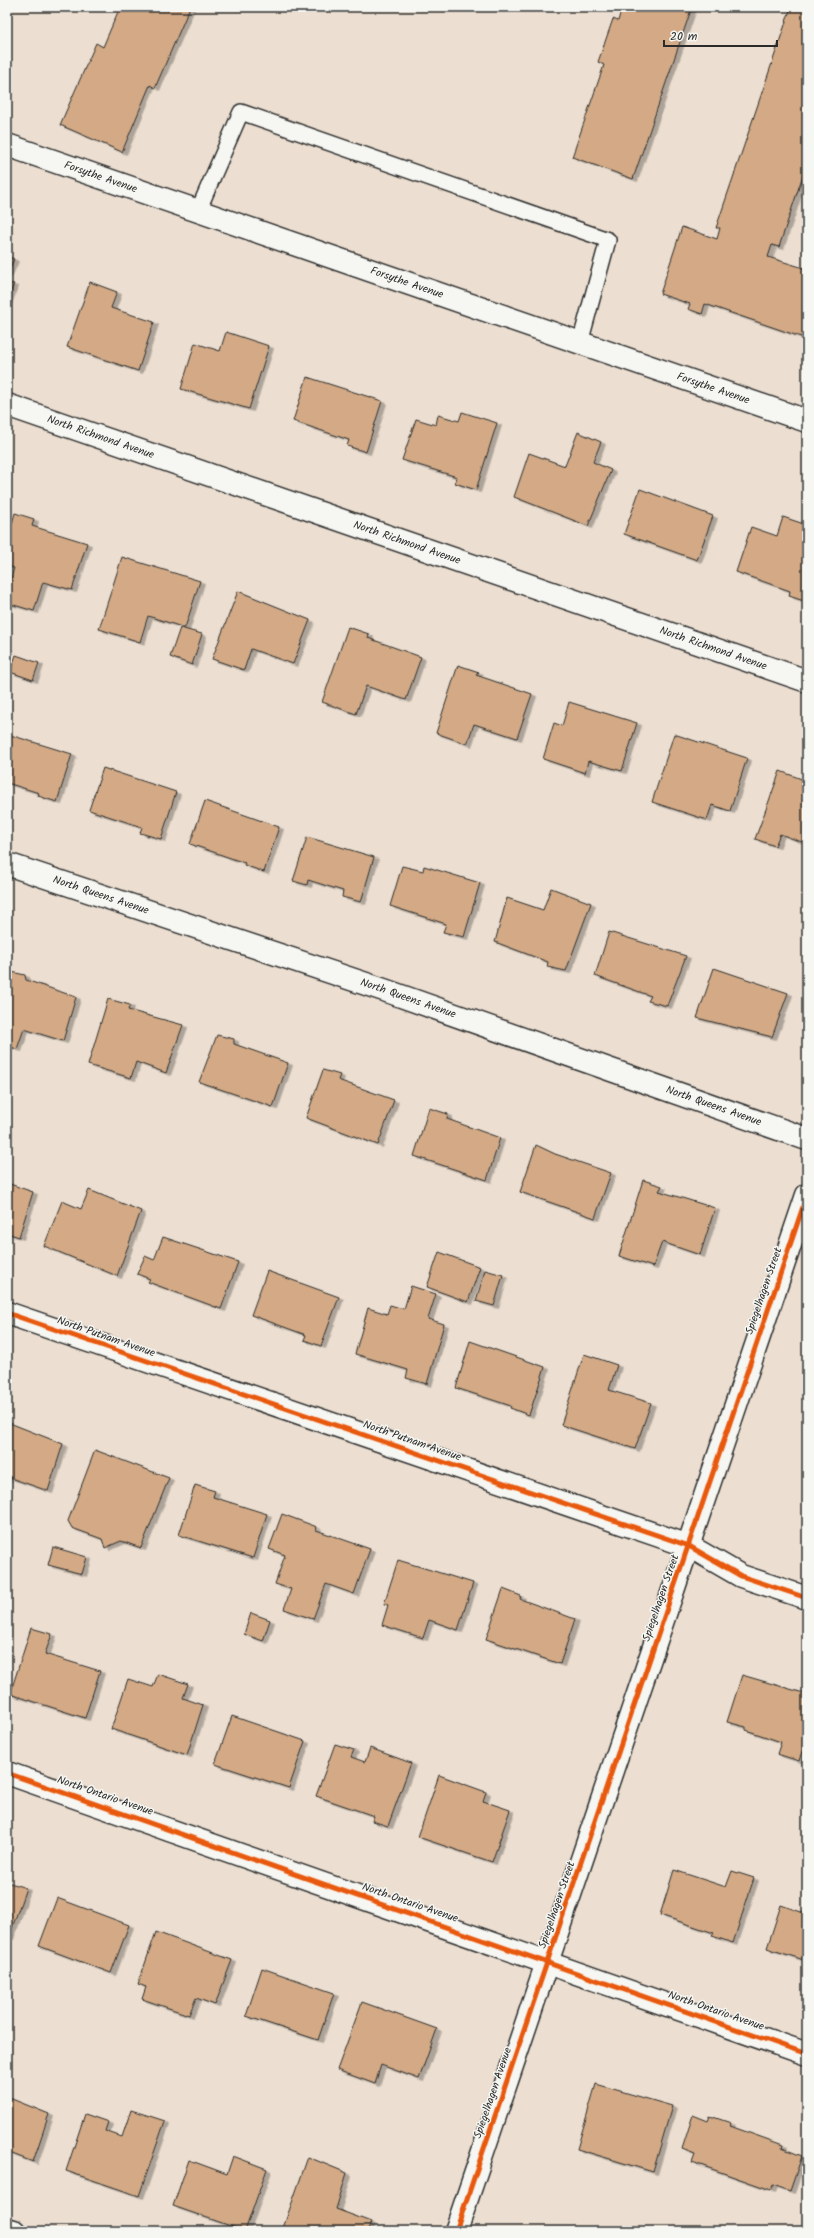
<svg xmlns="http://www.w3.org/2000/svg" width="814" height="2238" viewBox="0 0 814 2238" font-family="Kalam,sans-serif">
	<style>
		.building { fill: #d3aa85; stroke: #2b2b2b; filter: url(#shadow) }
		.lines { fill: none; stroke-linecap: round; stroke-linejoin: round }
		.service-casing { stroke: #2b2b2b; stroke-width: 18 }
		.minor-casing { stroke: #2b2b2b; stroke-width: 25 }
		.service { stroke: #f6f6f2; stroke-width: 15 }
		.minor { stroke: #f6f6f2; stroke-width: 22 }
		.cycleway-casing { stroke: #f6f6f2; stroke-width: 8 }
		.cycleway { stroke: #e8590c; stroke-width: 5 }
		.labels { text-anchor: middle; dominant-baseline: central; stroke-width: 3; stroke-linejoin: round; paint-order: stroke }
		.street-label { font-size: 11px; fill: #2b2b2b; stroke: #f6f6f2 }
	</style>
	<defs>
		<filter id="shadow"><feDropShadow dx="4.5" dy="2.5" stdDeviation="0" flood-color="#0004"/></filter>
	</defs>
	<rect width="100%" height="100%" fill="#ecdfd1"/>
	<filter id="ink" filterUnits="userSpaceOnUse"><feTurbulence type="fractalNoise" baseFrequency=".025" numOctaves="2"/><feDisplacementMap in="SourceGraphic" scale="8" xChannelSelector="R" yChannelSelector="G"/><feConvolveMatrix kernelMatrix="1 2 1 2 8 2 1 2 1" color-interpolation-filters="sRGB"/></filter>
	<g filter="url(#ink)">
		<g class="building">
			<path d="M120,7H190L155,88L150,85L122,152L60,125L96,43L103,47Z"/>
			<path d="M622,7H692L633,179L572,157L604,65L598,62L613,19L618,21Z"/>
			<path d="M791,7H807V163L779,247L772,245L768,257L807,269V339L705,304L702,314L688,309L690,304L660,294L682,227L717,239L720,228H716Z"/>
			<path d="M7,256L14,259L7,275Z"/>
			<path d="M90,282L117,292L111,308L154,322L138,371L67,347Z"/>
			<path d="M7,283L14,284L7,301Z"/>
			<path d="M226,332L269,346L249,409L181,389L195,343L220,351Z"/>
			<path d="M307,377L382,401L366,452L347,446L349,440L293,421Z"/>
			<path d="M462,412L497,423L476,490L455,483L457,477L402,460L416,419L436,425L438,415L459,421Z"/>
			<path d="M578,432L601,442L593,462L611,470L588,526L514,497L529,453L565,466Z"/>
			<path d="M640,489L713,516L697,560L624,534Z"/>
			<path d="M15,513L34,519L32,526L87,543L72,590L43,582L34,611L7,603V591L14,568L7,566V541Z"/>
			<path d="M783,517L807,525V602L789,596L790,591L736,572L751,527L777,536Z"/>
			<path d="M122,557L200,581L185,628L148,616L140,642L99,629Z"/>
			<path d="M238,591L310,620L293,664L251,649L244,670L212,659Z"/>
			<path d="M348,627L369,634L368,638L421,657L406,700L366,686L356,714L322,702Z"/>
			<path d="M180,628L202,634L192,665L170,657Z"/>
			<path d="M16,655L39,663L33,680L10,672Z"/>
			<path d="M458,665L479,672L476,675L532,694L517,738L474,724L467,744L436,733Z"/>
			<path d="M569,702L637,723L622,771L588,761L585,773L543,759L554,723L562,726Z"/>
			<path d="M7,734L72,754L57,802L38,796L39,793L7,783Z"/>
			<path d="M674,734L747,758L730,811L712,805L707,820L652,802Z"/>
			<path d="M103,768L176,792L161,839L140,833L142,827L89,810Z"/>
			<path d="M780,771L807,781V844L780,834L775,846L755,839Z"/>
			<path d="M205,801L279,827L264,872L244,865L245,863L190,844Z"/>
			<path d="M307,837L374,857L361,902L342,897L343,891L308,880L307,885L293,881Z"/>
			<path d="M402,866L423,871L424,866L480,883L464,937L443,932L446,924L390,906Z"/>
			<path d="M551,888L591,903L566,971L547,967L548,962L495,942L507,898L543,910Z"/>
			<path d="M609,932L686,956L667,1006L648,1001L651,996L595,976Z"/>
			<path d="M714,968L788,993L772,1037L697,1018Z"/>
			<path d="M7,971L25,975L26,980L76,997L63,1041L24,1029L17,1049L7,1046Z"/>
			<path d="M108,999L130,1005L128,1010L183,1025L166,1073L136,1062L131,1078L88,1065Z"/>
			<path d="M217,1035L234,1039V1044L288,1063L273,1107L199,1082Z"/>
			<path d="M323,1070L340,1075L338,1080L394,1100L378,1145L306,1118Z"/>
			<path d="M429,1108L448,1114L447,1119L500,1138L487,1180L414,1156Z"/>
			<path d="M536,1145L555,1154L611,1173L595,1218L520,1192Z"/>
			<path d="M643,1180L662,1186L659,1191L715,1208L700,1255L662,1242L653,1267L619,1256Z"/>
			<path d="M7,1183L33,1192L19,1237L7,1233Z"/>
			<path d="M89,1190L141,1211L117,1276L44,1246L62,1201L81,1209Z"/>
			<path d="M163,1237L238,1262L221,1309L148,1282L150,1279L137,1274L145,1256L154,1260Z"/>
			<path d="M439,1252L480,1267L468,1302L427,1287Z"/>
			<path d="M485,1270L503,1275L494,1306L476,1301Z"/>
			<path d="M267,1271L339,1297L321,1346L304,1340L306,1335L251,1315Z"/>
			<path d="M411,1286L436,1294L428,1319L444,1324L427,1384L406,1378L408,1370L355,1354L368,1308L387,1314L390,1305L404,1309Z"/>
			<path d="M470,1341L545,1367L529,1415L510,1408L511,1406L456,1388Z"/>
			<path d="M584,1354L617,1365L609,1390L651,1403L635,1449L561,1425Z"/>
			<path d="M7,1422L63,1444L48,1491L8,1477L7,1480Z"/>
			<path d="M95,1450L169,1478L141,1548L121,1541L105,1548L102,1539L72,1528L68,1521Z"/>
			<path d="M195,1485L215,1491L213,1497L267,1514L253,1558L179,1535Z"/>
			<path d="M282,1514L317,1527L316,1530L370,1549L354,1594L326,1584L313,1619L284,1609L291,1589L275,1584L285,1555L269,1549Z"/>
			<path d="M53,1547L87,1557L82,1574L48,1565Z"/>
			<path d="M398,1560L473,1583L458,1630L429,1620L423,1638L382,1625L388,1605L384,1604Z"/>
			<path d="M503,1589L521,1596L520,1599L575,1619L560,1664L486,1639Z"/>
			<path d="M251,1613L270,1620L263,1641L244,1634Z"/>
			<path d="M31,1628L52,1634L45,1654L100,1671L85,1718L10,1694Z"/>
			<path d="M158,1674L188,1684L183,1698L203,1705L187,1755L111,1729L128,1679L153,1687Z"/>
			<path d="M742,1675L807,1694V1735L799,1761L777,1754L781,1742L746,1730V1727L727,1722Z"/>
			<path d="M232,1716L305,1741L289,1788L215,1764Z"/>
			<path d="M335,1744L354,1750L351,1757L365,1762L370,1748L411,1763L388,1826L372,1821L374,1816L316,1796Z"/>
			<path d="M439,1775L486,1792L483,1801L510,1810L492,1862L418,1837Z"/>
			<path d="M674,1870L726,1887L732,1871L754,1878L733,1943L712,1936L714,1933L660,1915Z"/>
			<path d="M7,1882L26,1888L9,1937H7Z"/>
			<path d="M57,1898L129,1925L111,1973L39,1946Z"/>
			<path d="M781,1905L807,1914V1961L767,1948Z"/>
			<path d="M156,1932L232,1960L215,2005L196,1998L189,2015L142,1999L146,1987L138,1984Z"/>
			<path d="M262,1968L334,1993L318,2040L246,2016Z"/>
			<path d="M362,2002L437,2029L419,2079L381,2065L375,2084L337,2070Z"/>
			<path d="M596,2084L672,2106L653,2172L577,2149Z"/>
			<path d="M7,2097L49,2114L33,2162L7,2152Z"/>
			<path d="M131,2110L165,2121L139,2196L66,2171L85,2114L108,2122L105,2131L122,2137Z"/>
			<path d="M693,2115L708,2121L710,2116L731,2123L730,2126L783,2145L782,2148L802,2156L790,2191L773,2185L771,2190L692,2162L695,2154L682,2149Z"/>
			<path d="M233,2156L267,2169L245,2231L173,2206L189,2160L227,2174Z"/>
			<path d="M308,2157L347,2173L336,2209L371,2222L368,2231H282Z"/>
		</g>
		<g class="lines">
			<g class="service-casing">
				<path id="service" d="M198,211L241,112L608,240L580,343"/>
			</g>
			<g class="minor-casing">
				<g id="minor">
					<path id="s1" d="M7,145L807,421"/>
					<path id="s2" d="M7,405L807,681"/>
					<path id="s3" d="M7,864L384,990L807,1139"/>
					<path d="M7,1313L689,1546L741,1576L807,1598"/>
					<path d="M7,1773L807,2054"/>
					<path d="M7,2229L14,2231"/>
					<path d="M456,2231L807,1195"/>
				</g>
			</g>
			<use href="#service" class="service"/>
			<use href="#minor" class="minor"/>
			<g class="cycleway-casing">
				<g id="cycleway">
					<path d="M7,1313L689,1546L741,1576L807,1598"/>
					<path d="M7,1773L807,2054"/>
					<path d="M456,2231L807,1195"/>
				</g>
			</g>
			<use href="#cycleway" class="cycleway"/>
		</g>
	</g>
	<g class="labels">
		<g class="street-label">
			<text stroke="none"><textPath href="#s1" startOffset="99">Forsythe Avenue</textPath></text>
			<text stroke="none"><textPath href="#s1" startOffset="423">Forsythe Avenue</textPath></text>
			<text stroke="none"><textPath href="#s1" startOffset="747">Forsythe Avenue</textPath></text>
			<text stroke="none"><textPath href="#s2" startOffset="99">North Richmond Avenue</textPath></text>
			<text stroke="none"><textPath href="#s2" startOffset="423">North Richmond Avenue</textPath></text>
			<text stroke="none"><textPath href="#s2" startOffset="747">North Richmond Avenue</textPath></text>
			<text stroke="none"><textPath href="#s3" startOffset="99">North Queens Avenue</textPath></text>
			<text stroke="none"><textPath href="#s3" startOffset="423">North Queens Avenue</textPath></text>
			<text stroke="none"><textPath href="#s3" startOffset="747">North Queens Avenue</textPath></text>
			<text transform="translate(764 1291) rotate(-71)">Spiegelhagen Street</text>
			<text transform="translate(106 1337) rotate(19)">North Putnam Avenue</text>
			<text transform="translate(412 1441) rotate(19)">North Putnam Avenue</text>
			<text transform="translate(661 1598) rotate(-71)">Spiegelhagen Street</text>
			<text transform="translate(105 1796) rotate(19)">North Ontario Avenue</text>
			<text transform="translate(410 1903) rotate(19)">North Ontario Avenue</text>
			<text transform="translate(557 1905) rotate(-71)">Spiegelhagen Street</text>
			<text transform="translate(716 2011) rotate(19)">North Ontario Avenue</text>
			<text transform="translate(493 2093) rotate(-71)">Spiegelhagen Avenue</text>
		</g>
	</g>
	<rect width="814" height="2238" fill="none" stroke="#f6f6f2" stroke-width="24"/>
	<rect x="12" y="12" width="790" height="2214" fill="none" stroke="#2b2b2b" stroke-width="1.5" filter="url(#ink)"/>
	<path d="M664 40v6h113v-6" fill="none" stroke="#2b2b2b" stroke-width="2"/>
	<text x="670" y="40" font-size="12" fill="#2b2b2b" stroke="#f6f6f2" stroke-width="3" paint-order="stroke">20 m</text>
</svg>
